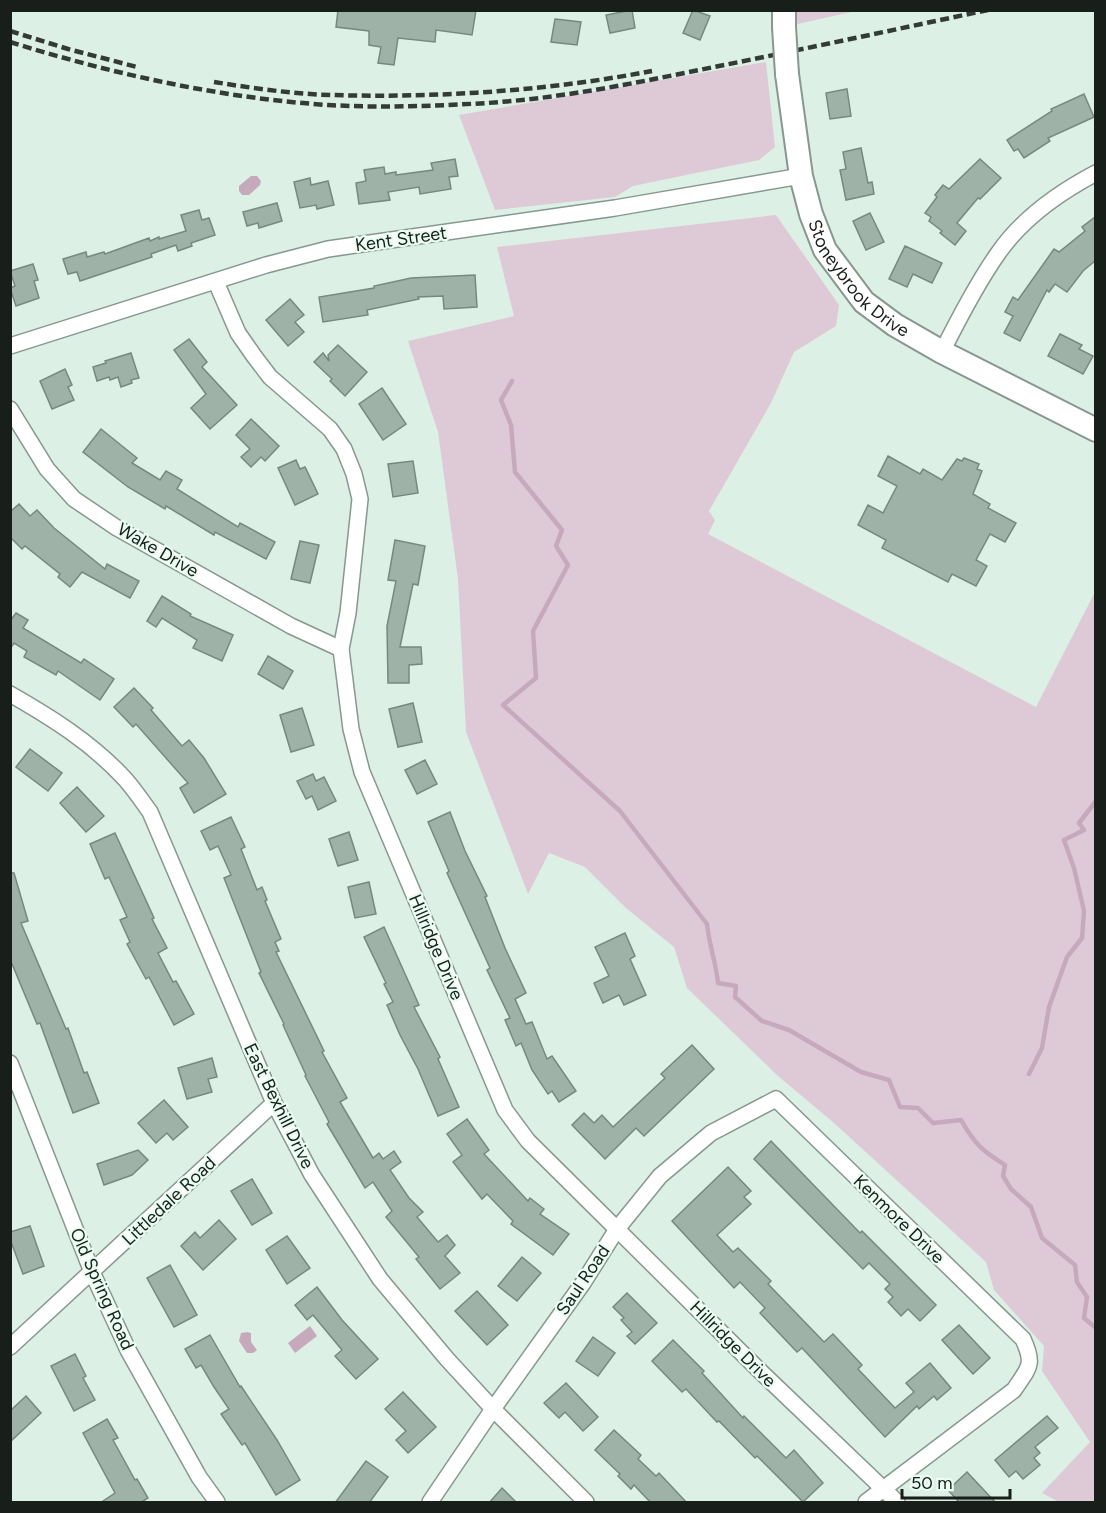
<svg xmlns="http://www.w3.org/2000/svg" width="1106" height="1513" viewBox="0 0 1106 1513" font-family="Figtree,sans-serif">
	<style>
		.green { fill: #decad6 }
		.water { fill: #c6aabc }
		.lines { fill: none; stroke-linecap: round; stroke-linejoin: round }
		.stream { stroke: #c6aabc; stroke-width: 4.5 }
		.building { fill: #9fb2a8; stroke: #77897f; stroke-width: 1.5 }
		.street-casing { stroke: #86988f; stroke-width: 18 }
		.secondary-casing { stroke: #86988f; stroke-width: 26 }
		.street { stroke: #fff; stroke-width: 15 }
		.secondary { stroke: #fff; stroke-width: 22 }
		.rail { stroke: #333b36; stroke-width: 4.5; stroke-dasharray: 9 4.5; stroke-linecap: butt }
		.secondary-bridge-casing { stroke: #86988f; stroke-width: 26; stroke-linecap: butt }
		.secondary-bridge { stroke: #fff; stroke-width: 22 }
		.labels { text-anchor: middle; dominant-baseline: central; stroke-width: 4.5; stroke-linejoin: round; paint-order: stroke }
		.street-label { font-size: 18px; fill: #181f1b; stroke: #eafdf3 }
	</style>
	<rect width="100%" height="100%" fill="#ddf0e5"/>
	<g class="green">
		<path d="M798,10L856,11L784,27V13Z"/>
		<path d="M766,62L775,147L759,160L633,186L615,197L495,210L459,115Z"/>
		<path d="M776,215L839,305L836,326L794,352L771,403L709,511L715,520L708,534L1036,707L1095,592V1502H1059L1042,1493L1090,1442L1042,1371L1044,1346L994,1290L986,1262L834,1123L778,1076L687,988L674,947L626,908L585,867L549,853L528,894L466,732L458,579L438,432L408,341L514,316L497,247Z"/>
	</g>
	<g class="water">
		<path d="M251,176H257L261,181L260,185L249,195H242L239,191V186Z"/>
		<path d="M310,1326L317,1336L295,1353L288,1343Z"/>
		<path d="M247,1332L251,1333V1342L257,1350L253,1353H247L239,1341L241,1333Z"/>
	</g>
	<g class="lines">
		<g class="stream">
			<path d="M512,381L501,400L511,425L515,472L562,530L556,546L568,565L533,631L536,678L503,705L620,811L707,924C709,944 716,963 718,983L736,986L735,997L762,1021L789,1030L861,1072L889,1080L900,1107L918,1108L933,1123L961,1120C975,1144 981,1150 1005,1165L1003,1176L1011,1189L1031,1207L1042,1238L1075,1265L1077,1282L1087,1297L1084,1318L1096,1328"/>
			<path d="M1029,1074L1042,1048L1049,1007L1067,957L1082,938L1084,911L1074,868L1064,840L1084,830L1079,823L1096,801"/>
		</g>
	</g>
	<g class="building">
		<path d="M338,10H476L472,35L436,30L435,42L398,38L394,65L378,63L381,47L369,45V31L336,27Z"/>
		<path d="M632,10L635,28L610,33L606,15Z"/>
		<path d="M693,10L710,16L700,40L683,33Z"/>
		<path d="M555,19L581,22L577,45L551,42Z"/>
		<path d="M847,89L851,116L830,119L826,93Z"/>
		<path d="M1084,94L1094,117L1048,138L1050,141L1024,158L1018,149L1014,151L1007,140L1052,111L1051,109Z"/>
		<path d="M861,148L868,183L872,182L874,194L846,200L840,170L846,169L843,152Z"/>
		<path d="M455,159L458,176L449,177L451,189L420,194L419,187L388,192L390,200L359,204L356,183L366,181L364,170L384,167L385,174L396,172V175L433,170L431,163Z"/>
		<path d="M980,159L1001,178L980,199L978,198L957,223L966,231L955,245L940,233L942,231L929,221L931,217L925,213L937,197L935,195L943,185L949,189Z"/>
		<path d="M310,178L311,185L328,181L334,205L317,209L316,205L300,208L294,182Z"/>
		<path d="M277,203L282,221L259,228L258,223L247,226L243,212Z"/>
		<path d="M199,210L202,220L209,218L215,235L191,243L192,246L178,251L176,245L151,254L152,257L80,281L77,272L68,274L63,259L86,252L87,257L104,252L105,254L149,238L150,241L159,237V239L186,231L181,215Z"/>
		<path d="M870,213L884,242L866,250L853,221Z"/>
		<path d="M1095,217V261L1083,271L1067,292L1055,284L1049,292L1047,290L1020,341L1004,333L1013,316L1005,312L1013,297L1018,300L1054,249L1059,252L1085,231L1082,227Z"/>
		<path d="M905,246L942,263L932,283L913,274L907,287L889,279Z"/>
		<path d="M33,264L38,280L34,281L39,298L16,306L10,288L15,286L10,271Z"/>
		<path d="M475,275L477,307L444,309L443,296L418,297L419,299L367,310L368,315L323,322L319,297L374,288V286L411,278Z"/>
		<path d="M290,299L304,315L295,322L304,332L288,346L266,320Z"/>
		<path d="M1060,334L1082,345L1079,349L1093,356L1083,374L1048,356Z"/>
		<path d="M189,339L207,362L202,367L237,405L210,429L191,408L206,394L174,350Z"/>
		<path d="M338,345L367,372L345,396L330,381L332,379L314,362L323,353L329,361L328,355Z"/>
		<path d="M131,353L139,378L131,380L132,383L121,387L118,377L110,380L109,377L97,381L93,367L106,363L105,361Z"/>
		<path d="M65,369L72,385L68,387L74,400L52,409L40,381Z"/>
		<path d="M382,388L406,424L383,440L359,404Z"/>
		<path d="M251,419L279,446L265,461L261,457L251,467L241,457L250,449L236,435Z"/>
		<path d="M101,429L137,458L132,463L160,480L166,471L182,480L177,489L238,527L240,523L275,542L266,559L215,532L214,535L166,506L165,509L128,487L83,452Z"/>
		<path d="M888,456L920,474L923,469L942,480L957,459L962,461L964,458L979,464L977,469L982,471L973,494L990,504L988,508L1016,523L1005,542L990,534L976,560L987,566L976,586L952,574L948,582L882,548L886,540L858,525L868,505L883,513L897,486L878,476Z"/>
		<path d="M296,460L300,469L305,467L318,494L295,505L278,468Z"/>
		<path d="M413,461L418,493L393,497L388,464Z"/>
		<path d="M19,504L30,516L37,510L54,528L105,569L107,564L139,581L130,598L82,572L70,587L58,577L60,574L25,546L22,549L10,537V512Z"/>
		<path d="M395,540L425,546L418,585L413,584L400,647H421L422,664L409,665V683H388L387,626L396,581L388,580Z"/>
		<path d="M300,541L319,545L310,583L291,579Z"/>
		<path d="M162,596L191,614L190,616L233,635L222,661L193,648L197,640L162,618L156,627L147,621Z"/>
		<path d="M16,613L28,620L23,628L81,663L84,659L114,679L100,700L58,671L56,675L24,657L27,651L14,643L10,649V621Z"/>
		<path d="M268,656L293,671L283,689L258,674Z"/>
		<path d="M134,688L153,708L151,710L182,746L189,740L204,758L226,794L194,813L180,788L188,783L136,724L133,727L114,707Z"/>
		<path d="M413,703L422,742L398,747L389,709Z"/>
		<path d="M302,708L314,745L291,752L280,715Z"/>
		<path d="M30,749L62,773L48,791L16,767Z"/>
		<path d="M425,760L437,784L417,794L405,770Z"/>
		<path d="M313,774L316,781L324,777L336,801L318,810L312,796L306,799L297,781Z"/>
		<path d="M77,787L104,816L86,832L60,803Z"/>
		<path d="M450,812L465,851L487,896L485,897L505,948L526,993L515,999L526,1024L532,1022L547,1059L552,1056L576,1091L559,1102L552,1091L548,1094L532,1070L521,1043L516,1046L505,1020L510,1018L487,970L490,968L447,873L449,871L428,822Z"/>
		<path d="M231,817L245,847L241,849L257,890L262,887L267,900L265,901L281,939L275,942L279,951L276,952L324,1051L322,1052L347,1098L340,1102L373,1158L379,1153L383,1159L394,1151L401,1162L390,1170L409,1198L423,1212L417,1217L438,1242L447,1235L455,1245L445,1256L460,1273L440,1289L416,1259L419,1257L386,1217L392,1211L373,1182L365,1188L327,1124L329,1122L305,1076L306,1075L283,1025L284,1024L259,973L261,972L224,878L231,875L218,846L210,850L201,831Z"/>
		<path d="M349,832L358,860L338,866L329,839Z"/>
		<path d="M115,833L154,918L152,919L167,948L158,953L173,982L176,981L194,1014L174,1025L149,977L146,979L127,944L130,942L120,920L127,917L109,877L105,879L90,844Z"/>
		<path d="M10,873H14L28,921L21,923L66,1029L68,1028L84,1073L87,1072L99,1103L73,1113L40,1023L37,1024L10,959Z"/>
		<path d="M369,882L376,914L355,918L348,887Z"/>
		<path d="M384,927L419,1005L414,1007L440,1057L438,1059L459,1107L438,1116L418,1069L400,1035L387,1005L393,1002L384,984L386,983L364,937Z"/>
		<path d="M625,933L635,956L630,959L646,995L624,1005L619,995L603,1003L594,983L609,976L595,947Z"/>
		<path d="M692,1045L714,1069L644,1136L636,1128L605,1159L572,1125L584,1113L594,1123L602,1115L613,1127L665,1078L661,1074Z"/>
		<path d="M212,1058L217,1077L208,1079L212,1092L187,1099L178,1068Z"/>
		<path d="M164,1100L188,1127L173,1140L167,1133L156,1143L138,1123Z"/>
		<path d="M467,1119L489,1150L484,1154L528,1201L530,1198L544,1209L540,1214L569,1234L553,1255L511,1224L513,1221L487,1194L482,1199L453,1162L462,1155L447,1134Z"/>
		<path d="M771,1141L860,1233L862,1231L936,1305L920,1321L908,1309L901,1316L888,1302L893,1297L885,1289L890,1284L869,1263L863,1269L754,1159Z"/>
		<path d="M138,1150L148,1160L132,1175L104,1185L97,1164Z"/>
		<path d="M728,1167L751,1191L744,1197L751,1204L717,1235L733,1252L738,1248L771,1281L768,1284L824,1342L833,1334L862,1365L858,1369L895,1408L914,1392L906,1383L930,1363L951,1388L937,1400L934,1396L919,1409L917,1406L885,1437L802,1348L797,1352L760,1313L765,1308L740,1282L734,1288L672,1221Z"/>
		<path d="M252,1179L272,1213L252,1225L231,1191Z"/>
		<path d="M219,1220L236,1239L203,1270L181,1246L195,1232L200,1238Z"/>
		<path d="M30,1226L44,1266L23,1274L10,1239V1232Z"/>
		<path d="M287,1236L310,1268L287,1284L266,1250Z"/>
		<path d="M522,1257L541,1273L517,1301L498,1286Z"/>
		<path d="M170,1265L197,1315L174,1327L147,1278Z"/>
		<path d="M317,1287L342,1320L378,1359L356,1379L335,1356L342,1350L313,1315L307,1320L295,1305Z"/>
		<path d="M477,1291L508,1325L487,1345L455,1311Z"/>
		<path d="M627,1293L657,1323L635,1344L627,1336L632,1332L621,1320L624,1318L613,1307Z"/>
		<path d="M959,1325L990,1358L973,1374L942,1340Z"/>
		<path d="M210,1335L240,1387L241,1386L277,1440L300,1480L276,1495L245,1443L242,1445L221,1414L229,1409L214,1387L201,1365L196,1368L185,1349Z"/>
		<path d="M593,1337L615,1353L598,1376L576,1361Z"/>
		<path d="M673,1340L704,1371L702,1373L743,1418L744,1416L786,1458L794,1450L823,1483L803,1502L757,1456L755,1458L719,1421L717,1422L686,1389L682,1392L652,1361Z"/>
		<path d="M75,1354L86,1376L83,1378L95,1400L74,1411L51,1366Z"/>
		<path d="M566,1383L598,1417L583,1431L565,1412L559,1418L544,1403Z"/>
		<path d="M403,1392L436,1427L408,1453L396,1440L406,1431L385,1409Z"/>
		<path d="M26,1396L41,1413L10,1442V1411Z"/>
		<path d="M1047,1416L1058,1428L1035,1447L1040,1453L1034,1458L1040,1465L1023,1479L1016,1471L1009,1477L995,1460Z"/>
		<path d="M107,1419L118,1438L113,1440L135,1480L137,1479L148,1498L140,1503H100L115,1493L83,1433Z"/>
		<path d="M614,1430L641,1455L638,1459L656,1476L659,1473L687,1503H651L634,1485L631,1489L618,1476L620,1474L595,1450Z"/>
		<path d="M366,1461L388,1477L369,1503H335Z"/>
		<path d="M967,1472L996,1503H960L948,1490Z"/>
		<path d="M502,1488L517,1503H489Z"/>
	</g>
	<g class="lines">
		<g class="street-casing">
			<g id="street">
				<path d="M216,282L238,333L254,356L270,377L330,429L344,449L354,474L360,499L348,613L341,649L351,729L362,772L505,1110L528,1141L761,1372L897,1502"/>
				<path d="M10,346L266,265L328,249L615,208L801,176"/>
				<path d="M942,352C959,318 977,283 999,252C1023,218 1060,192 1096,173"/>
				<path d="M10,409L47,469L74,499L117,528L291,626L341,649"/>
				<path d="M10,694C52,718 92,743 125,779C134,789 142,801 150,812L274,1103L312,1175L380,1279L447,1359L493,1409L586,1502"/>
				<path d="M10,1063L92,1272L128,1350L199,1477L217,1502"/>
				<path d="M10,1347L274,1103"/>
				<path d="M430,1502L493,1409L583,1283L617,1229L660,1176L711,1133L776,1099L1023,1339C1035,1365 1029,1367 1014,1390L866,1502"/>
			</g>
		</g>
		<g class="secondary-casing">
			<g id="secondary">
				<path d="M784,27V10"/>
				<path id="s1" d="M787,74L801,176L811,214L825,250L864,302L895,325L942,352L1096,430"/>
			</g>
		</g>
		<use href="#street" class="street"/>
		<use href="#secondary" class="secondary"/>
		<g class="rail">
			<path d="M10,31L68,49L137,67"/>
			<path d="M10,42C113,74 220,98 328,105C380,108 435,106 487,103C564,98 640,82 714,67C805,49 897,29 988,10"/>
			<path d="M214,82C252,88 292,94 331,95C438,98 547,91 652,71"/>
		</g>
		<g class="secondary-bridge-casing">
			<path id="secondary-bridge" d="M784,27L787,74"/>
		</g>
		<use href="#secondary-bridge" class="secondary-bridge"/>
	</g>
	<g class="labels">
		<g class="street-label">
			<text transform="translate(401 239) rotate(-8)">Kent Street</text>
			<text stroke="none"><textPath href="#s1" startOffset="224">Stoneybrook Drive</textPath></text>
			<text transform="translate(158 550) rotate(30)">Wake Drive</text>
			<text transform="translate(436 947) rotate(67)">Hillridge Drive</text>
			<text transform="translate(279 1106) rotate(64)">East Bexhill Drive</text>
			<text transform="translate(169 1201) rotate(-43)">Littledale Road</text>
			<text transform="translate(899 1219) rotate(44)">Kenmore Drive</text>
			<text transform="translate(583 1280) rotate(-56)">Saul Road</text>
			<text transform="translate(102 1289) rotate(66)">Old Spring Road</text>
			<text transform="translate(733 1344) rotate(45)">Hillridge Drive</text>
		</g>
	</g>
	<rect width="1106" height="1513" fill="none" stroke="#181f1b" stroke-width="24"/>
	<path d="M902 1489v9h108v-9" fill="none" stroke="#181f1b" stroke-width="3"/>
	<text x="911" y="1489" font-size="18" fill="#181f1b" stroke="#eafdf3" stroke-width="4.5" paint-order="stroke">50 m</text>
</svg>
